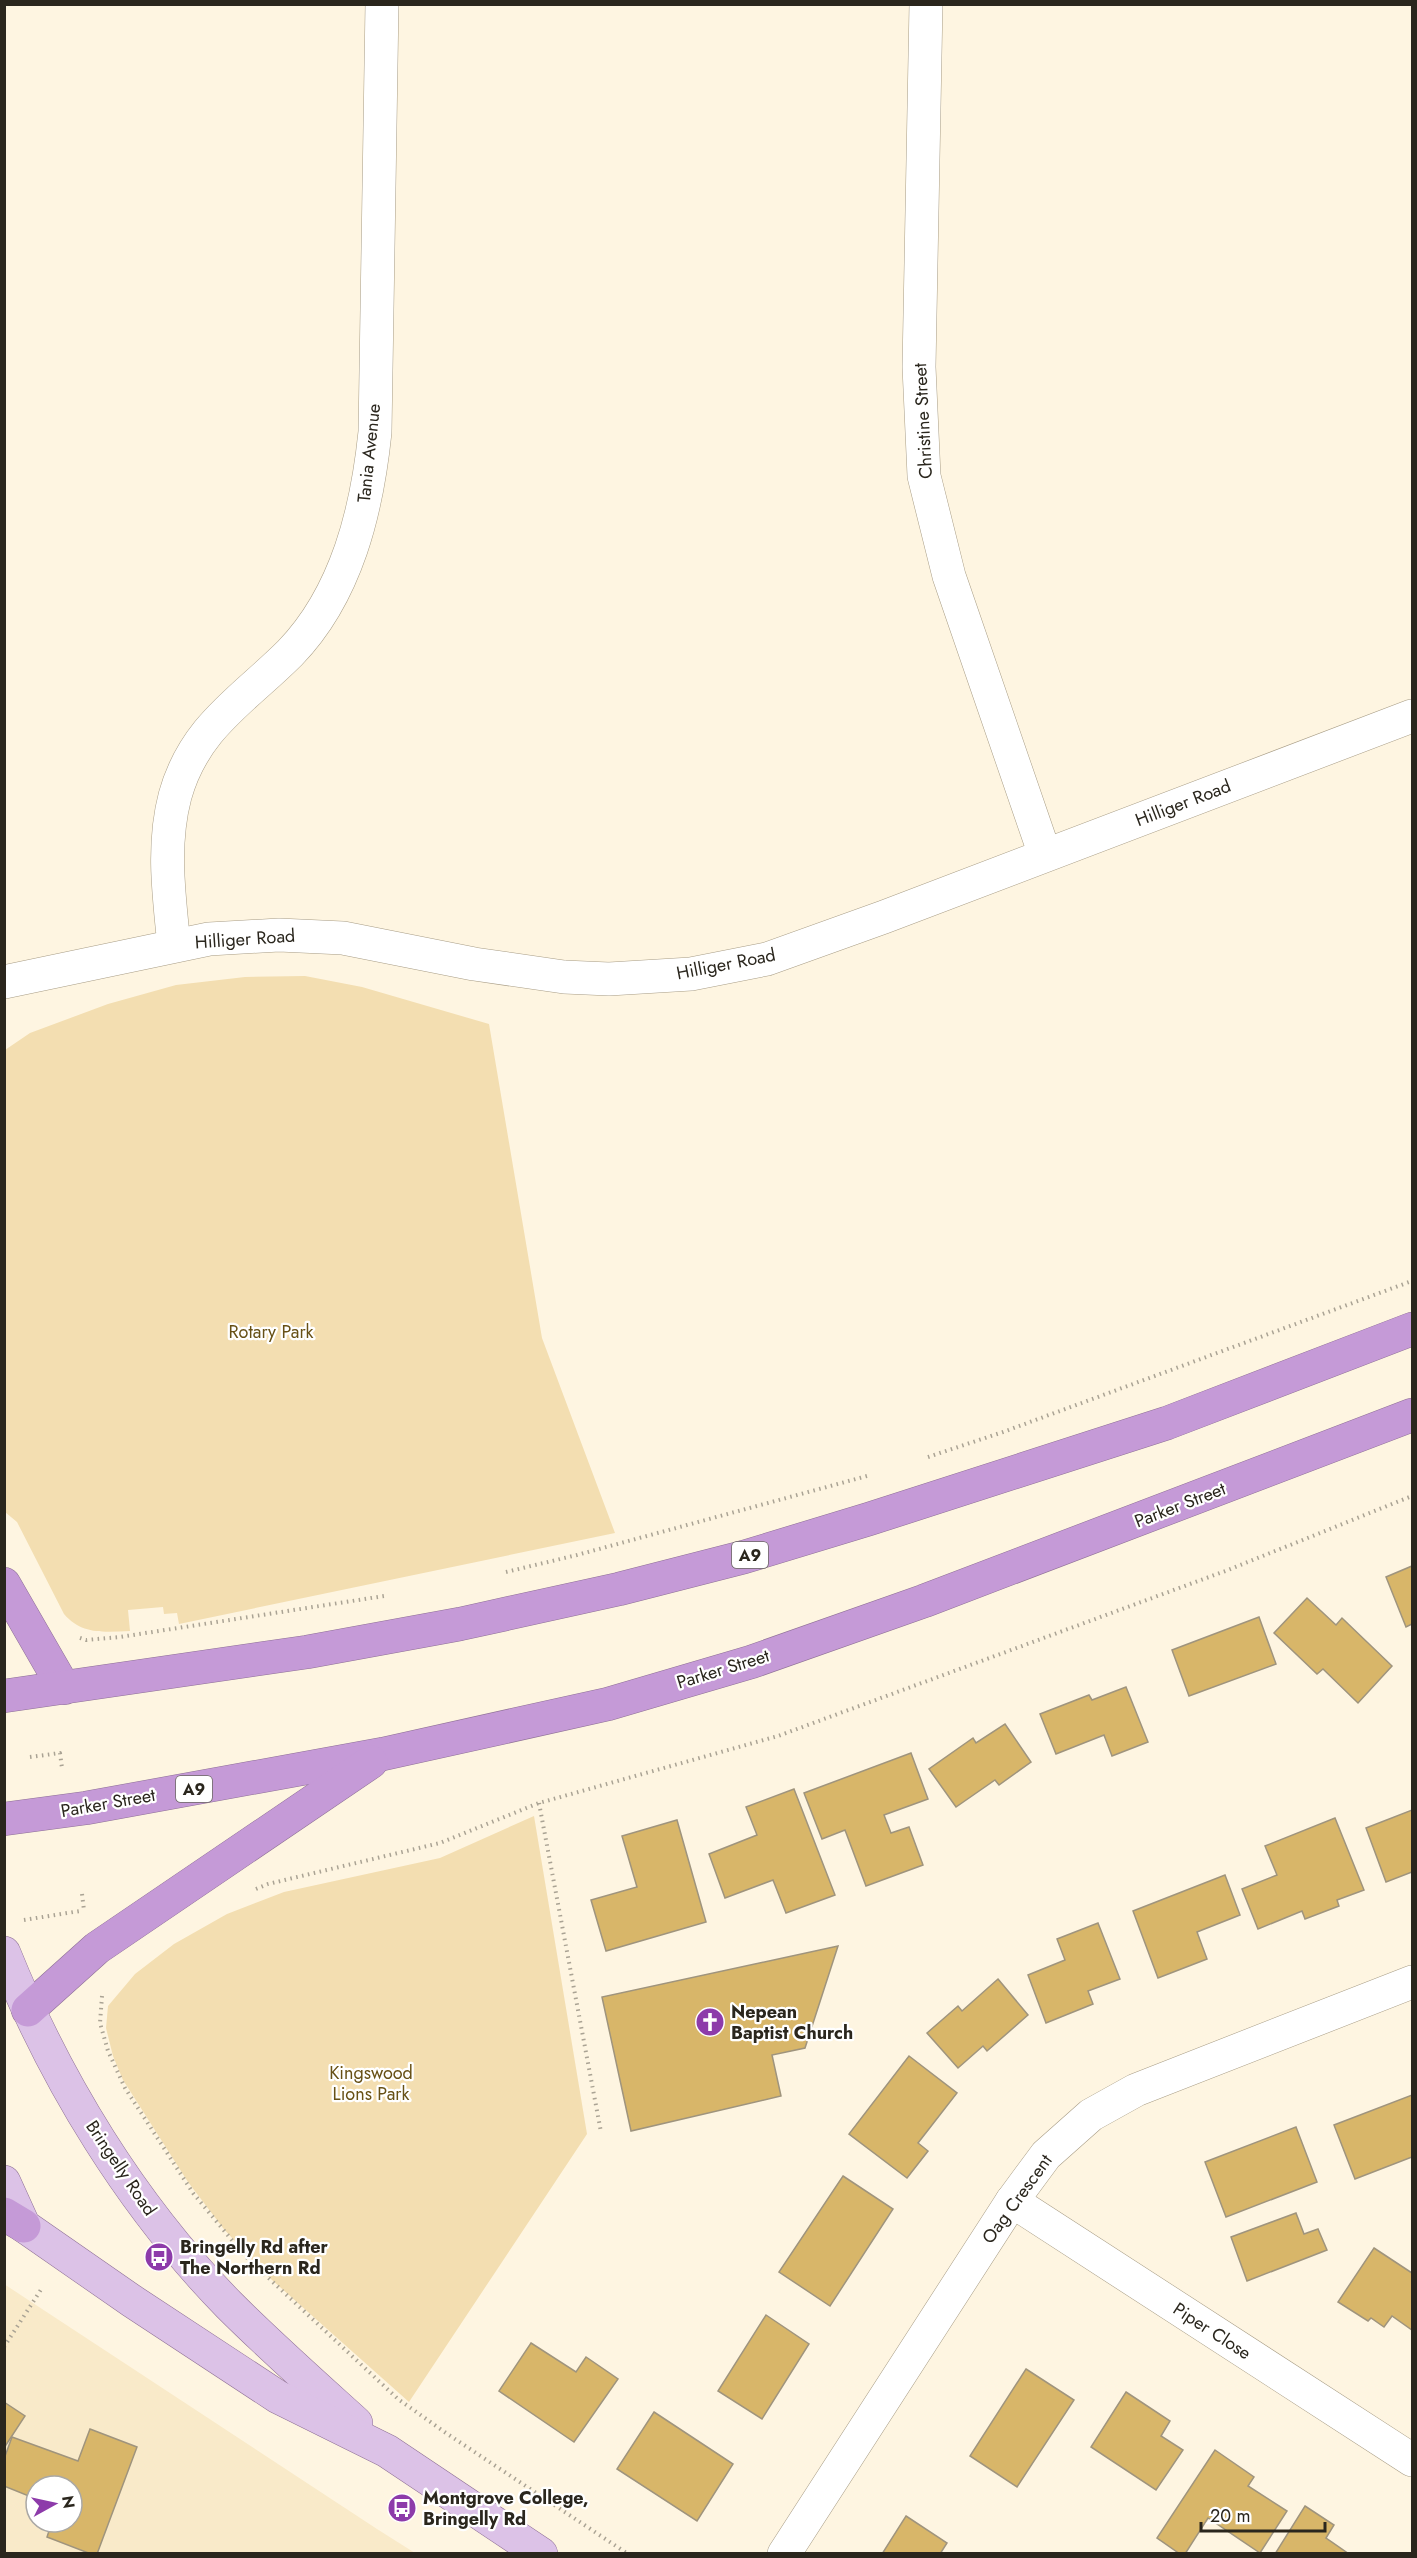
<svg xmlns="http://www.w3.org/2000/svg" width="1417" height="2558" viewBox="0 0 1417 2558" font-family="Jost,sans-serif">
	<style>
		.built { fill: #f9eac9; fill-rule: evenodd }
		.green { fill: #f3deb1 }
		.building { fill: #d8b669; stroke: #9f947d; stroke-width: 1.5 }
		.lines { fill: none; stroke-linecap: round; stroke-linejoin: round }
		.minor-casing { stroke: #a89d86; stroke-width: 34 }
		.major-casing { stroke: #8f7196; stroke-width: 34 }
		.highway-casing { stroke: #8f7196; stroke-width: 34 }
		.path { stroke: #aaa394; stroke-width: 4; stroke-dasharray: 1.5 4.5; stroke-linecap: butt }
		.minor { stroke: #fff; stroke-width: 33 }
		.major { stroke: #dcc2e7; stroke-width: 33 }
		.highway { stroke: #c59ad7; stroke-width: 33 }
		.labels { text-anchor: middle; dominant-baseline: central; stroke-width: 4.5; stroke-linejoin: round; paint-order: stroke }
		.shield { fill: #fff; stroke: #6a6761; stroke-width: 1.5 }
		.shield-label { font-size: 16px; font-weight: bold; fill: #2a261d }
		.street-label { font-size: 18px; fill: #2a261d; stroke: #fff }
		.park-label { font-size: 18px; fill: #675015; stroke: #fff }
		.poi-label { font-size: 18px; font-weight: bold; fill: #2a261d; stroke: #fff; text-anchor: start }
	</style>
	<rect width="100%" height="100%" fill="#fef5e1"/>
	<path class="built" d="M4,2284L377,2529L415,2553H5ZM36,2486H72V2522H36Z"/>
	<g class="green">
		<path d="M305,976L362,987L489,1024L542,1338L615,1533L179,1624L177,1613L164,1614L163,1607L128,1610L130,1631C104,1632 82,1635 64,1614L17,1522L5,1512V1050L30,1033L108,1004L176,985L245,977Z"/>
		<path d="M534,1816L587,2134L409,2402L262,2271L223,2228L188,2182L123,2080L113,2056L106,2028L108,2006L135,1974L174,1944L227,1914L284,1892L440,1858Z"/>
	</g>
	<g class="building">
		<path d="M1412,1566V1624L1406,1627L1386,1577Z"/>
		<path d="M1307,1598L1336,1625L1342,1618L1392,1666L1358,1703L1323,1669L1317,1674L1274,1633Z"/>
		<path d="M1259,1617L1276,1664L1189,1696L1172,1650Z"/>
		<path d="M1126,1687L1148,1742L1112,1756L1104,1735L1056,1754L1040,1714L1089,1695L1092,1700Z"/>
		<path d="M1005,1724L1031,1762L999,1785L995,1780L956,1807L929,1769L973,1738L976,1743Z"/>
		<path d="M911,1753L928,1799L884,1815L891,1833L909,1827L923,1865L866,1886L845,1830L822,1839L804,1793Z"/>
		<path d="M794,1789L835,1895L786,1913L773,1880L725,1898L709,1854L757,1835L746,1807Z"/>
		<path d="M1412,1810V1872L1386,1882L1366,1828Z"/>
		<path d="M1335,1818L1364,1890L1337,1900L1339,1906L1305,1919L1302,1911L1258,1929L1242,1889L1277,1875L1265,1846Z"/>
		<path d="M677,1820L706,1922L606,1951L591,1900L637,1887L622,1836Z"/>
		<path d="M1225,1875L1240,1915L1197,1932L1207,1959L1158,1978L1133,1911Z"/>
		<path d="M1098,1923L1120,1979L1088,1991L1093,2004L1046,2023L1028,1975L1065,1960L1057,1939Z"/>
		<path d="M838,1946L805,2048L772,2055L781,2096L631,2131L602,1997Z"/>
		<path d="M998,1979L1028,2015L987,2051L983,2046L958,2068L927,2033L958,2006L962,2011Z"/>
		<path d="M909,2056L957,2093L918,2143L928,2151L907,2178L849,2134Z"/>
		<path d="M1412,2095V2157L1355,2179L1334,2125Z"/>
		<path d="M1296,2127L1317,2182L1226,2217L1205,2162Z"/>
		<path d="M843,2176L893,2209L830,2306L779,2272Z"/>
		<path d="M1296,2213L1304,2234L1318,2229L1327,2250L1247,2281L1231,2237Z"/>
		<path d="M1374,2248L1412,2273V2330L1392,2316L1384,2327L1371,2318L1368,2321L1338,2302Z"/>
		<path d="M766,2315L809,2344L762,2419L718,2391Z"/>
		<path d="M531,2343L576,2372L586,2357L618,2379L574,2442L499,2391Z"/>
		<path d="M1026,2369L1074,2400L1017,2487L970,2456Z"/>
		<path d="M1126,2392L1170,2421L1161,2436L1183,2450L1156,2490L1091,2447Z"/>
		<path d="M4,2402L25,2416L4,2448Z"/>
		<path d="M654,2412L733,2464L697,2521L617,2469Z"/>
		<path d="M90,2429L137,2447L97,2554H91L47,2537L52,2522H72V2486H36V2499L4,2486V2459L12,2437L78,2461Z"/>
		<path d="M1215,2450L1254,2477L1248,2486L1287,2511L1260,2553L1208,2518L1185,2554H1180L1157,2538Z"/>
		<path d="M1305,2506L1334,2525L1326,2538L1349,2554H1275Z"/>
		<path d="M906,2516L947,2543L940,2554H882Z"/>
	</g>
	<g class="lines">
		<g class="minor-casing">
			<g id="minor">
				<path d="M926,4L919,367L924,476L949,576L1045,855"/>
				<path d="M174,945C169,896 162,845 175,796C194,727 243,700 290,653C347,594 367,510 375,432L382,4"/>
				<path d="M4,982L209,939L279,935L343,938L474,964L564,977L609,979L691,974L767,959L884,917L1412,716"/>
				<path d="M1012,2201L1412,2460"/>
				<path d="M784,2554L1012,2201L1046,2155L1091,2115L1136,2090L1412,1982"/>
			</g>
		</g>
		<g class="major-casing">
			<g id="major">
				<path d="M4,1953C56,2082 132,2206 229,2305C270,2346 314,2385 356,2423"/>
				<path d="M4,2182L24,2226L132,2301L278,2397L387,2451L541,2554"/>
			</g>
		</g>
		<g class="highway-casing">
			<g id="highway">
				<path d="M4,1584L64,1688"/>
				<path d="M4,1696L307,1652L460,1624L619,1589L744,1557L869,1519L1167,1423L1412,1329"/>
				<path d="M4,1819L86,1808L383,1754L608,1704L751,1662L924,1601L1412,1415"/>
				<path d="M28,2010L97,1948L371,1762"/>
				<path d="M4,2214L24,2226"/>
			</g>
		</g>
		<g class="path">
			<path d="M928,1457L1003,1432L1412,1281"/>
			<path d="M506,1572L577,1555L867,1476"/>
			<path d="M80,1638L86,1640L120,1637L384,1596"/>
			<path d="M30,1757L60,1753L62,1768"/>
			<path d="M539,1803L601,2132"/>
			<path d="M256,1889L268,1884L440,1843L539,1803L778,1736L1228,1570L1412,1496"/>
			<path d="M82,1894L84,1910"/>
			<path d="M24,1920L80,1911"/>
			<path d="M102,1996L100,2023L108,2051L125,2088L193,2193L245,2256L398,2399L446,2433L628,2554"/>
			<path d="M4,2347L42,2288"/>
		</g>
		<use href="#minor" class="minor"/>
		<use href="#major" class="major"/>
		<use href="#highway" class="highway"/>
	</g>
	<defs>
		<g id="church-disc" transform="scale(1.5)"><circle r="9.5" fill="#8d3baa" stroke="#fff"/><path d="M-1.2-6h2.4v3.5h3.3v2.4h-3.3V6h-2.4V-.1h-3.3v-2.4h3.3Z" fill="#fff"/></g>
		<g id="bus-disc" transform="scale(1.5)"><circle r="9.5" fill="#8d3baa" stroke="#fff"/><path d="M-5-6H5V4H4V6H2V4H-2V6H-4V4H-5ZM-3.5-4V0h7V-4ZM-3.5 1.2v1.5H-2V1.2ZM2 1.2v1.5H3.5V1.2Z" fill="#fff"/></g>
	</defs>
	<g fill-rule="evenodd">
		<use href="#church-disc" x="710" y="2022"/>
		<use href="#bus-disc" x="159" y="2257"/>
		<use href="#bus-disc" x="402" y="2508"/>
	</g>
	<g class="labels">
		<g class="shield">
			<rect x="732" y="1542" width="36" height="26" rx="4.5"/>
			<rect x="176" y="1776" width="36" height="26" rx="4.5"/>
		</g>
		<g class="shield-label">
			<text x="750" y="1555">A9</text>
			<text x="194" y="1789">A9</text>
		</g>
		<g class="street-label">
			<text transform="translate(923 421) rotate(-93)">Christine Street</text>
			<text transform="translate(369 453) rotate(-84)">Tania Avenue</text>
			<text transform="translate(1183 803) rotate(-21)">Hilliger Road</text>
			<text transform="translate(245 939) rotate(-4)">Hilliger Road</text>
			<text transform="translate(726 964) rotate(-11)">Hilliger Road</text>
			<text transform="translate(1180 1505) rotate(-21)">Parker Street</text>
			<text transform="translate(723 1669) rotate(-17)">Parker Street</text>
			<text transform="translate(108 1803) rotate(-10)">Parker Street</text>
			<text transform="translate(121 2168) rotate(56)">Bringelly Road</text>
			<text transform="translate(1017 2199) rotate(-54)">Oag Crescent</text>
			<text transform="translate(1212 2331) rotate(33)">Piper Close</text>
		</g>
		<g class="park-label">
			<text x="271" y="1332">Rotary Park</text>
			<text x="371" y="2073">Kingswood<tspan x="371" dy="21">Lions Park</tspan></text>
		</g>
		<g class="poi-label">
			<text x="731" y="2012">Nepean<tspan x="731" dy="21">Baptist Church</tspan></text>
			<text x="180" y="2247">Bringelly Rd after<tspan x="180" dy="21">The Northern Rd</tspan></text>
			<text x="423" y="2498">Montgrove College,<tspan x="423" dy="21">Bringelly Rd</tspan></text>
		</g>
	</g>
	<rect width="1417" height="2558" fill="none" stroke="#2a261d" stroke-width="12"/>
	<g transform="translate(54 2504) rotate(82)"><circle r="28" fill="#ffffff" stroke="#aaa8a5" stroke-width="1.5"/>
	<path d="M0-4.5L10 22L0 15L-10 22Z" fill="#8d3baa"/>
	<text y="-9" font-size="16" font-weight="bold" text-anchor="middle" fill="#2a261d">N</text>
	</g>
	<path d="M1201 2522v9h124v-9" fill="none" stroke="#2a261d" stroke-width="3"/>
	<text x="1210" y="2522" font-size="18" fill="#2a261d" stroke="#ffffff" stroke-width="4.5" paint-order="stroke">20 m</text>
</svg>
